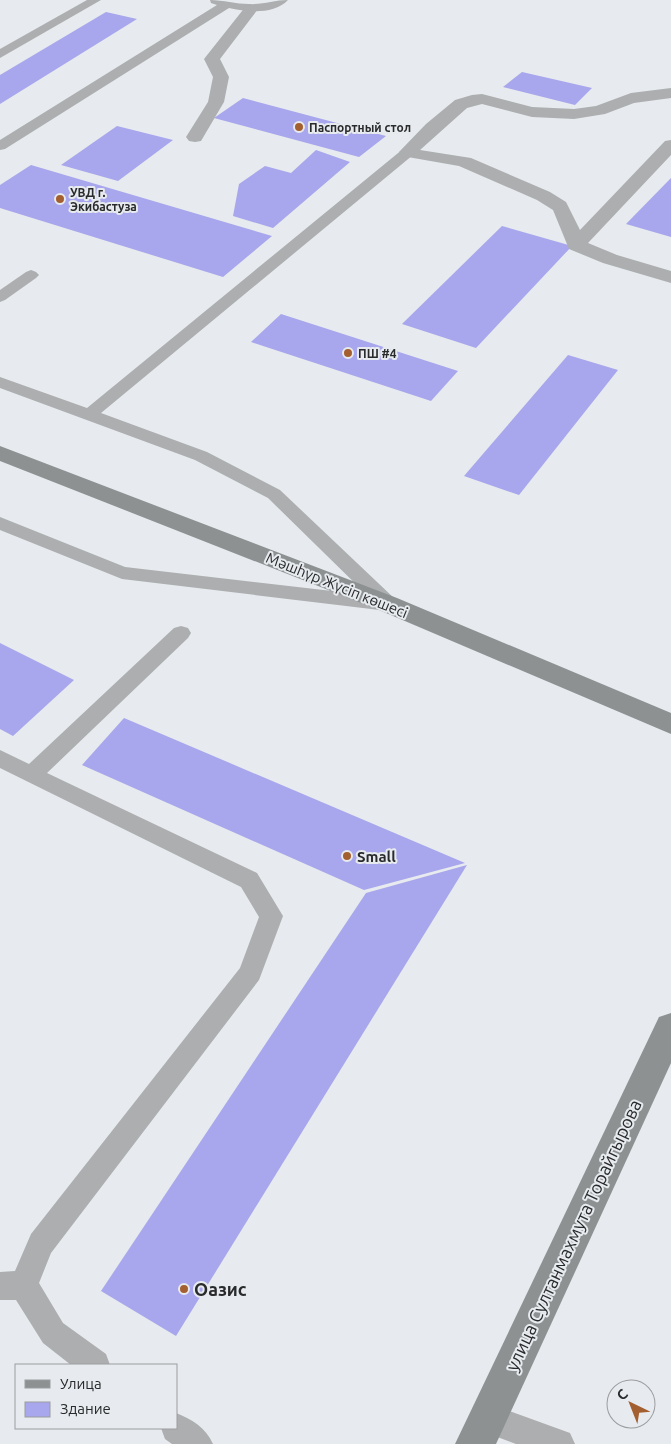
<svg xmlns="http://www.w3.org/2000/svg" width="671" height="1444" viewBox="0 0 671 1444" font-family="Ubuntu,sans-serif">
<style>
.building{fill:#a8a6ec}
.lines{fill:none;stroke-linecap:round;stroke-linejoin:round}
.lane{fill:#acaeaf;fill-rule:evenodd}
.street{fill:#acaeaf;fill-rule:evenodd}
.secondary{fill:#8d9192;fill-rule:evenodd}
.poi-dot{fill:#a35f2f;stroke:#e7eaee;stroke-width:2}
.labels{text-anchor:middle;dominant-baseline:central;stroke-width:4;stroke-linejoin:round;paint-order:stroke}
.far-poi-label{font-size:12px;font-weight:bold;fill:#282a2b;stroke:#e7eaee;text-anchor:start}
.street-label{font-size:15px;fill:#282a2b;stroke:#e7eaee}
.poi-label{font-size:15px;font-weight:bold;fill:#282a2b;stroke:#e7eaee;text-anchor:start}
.near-street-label{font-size:18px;fill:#282a2b;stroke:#e7eaee}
.near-poi-label{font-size:18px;font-weight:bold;fill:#282a2b;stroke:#e7eaee;text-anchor:start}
</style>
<rect width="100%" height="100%" fill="#e7eaee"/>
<g class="building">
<polygon points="106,12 137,19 0,104 0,75"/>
<polygon points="522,72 592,88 575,105 503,87"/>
<polygon points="243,98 386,136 359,157 214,118"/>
<polygon points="117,126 173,140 118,181 61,165"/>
<polygon points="316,150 350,162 273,228 233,216 239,184 265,166 291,173"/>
<polygon points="31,165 272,236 223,277 0,208 0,185"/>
<polygon points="671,178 671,237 626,224"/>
<polygon points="502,226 572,246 476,348 402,324"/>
<polygon points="281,314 458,371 431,401 251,342"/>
<polygon points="568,355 618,370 519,495 464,476"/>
<polygon points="0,643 74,680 13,736 0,729"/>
<polygon points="124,718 465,863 364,890 82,765"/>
<polygon points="467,865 176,1336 101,1291 366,893"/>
</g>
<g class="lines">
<g class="lane">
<polygon points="87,0 101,0 0,58 0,49"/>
<path d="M210 0C223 0 236 4 249 4 262 5 274 0 288 0 274 15 247 12 229 8L5 149 0 150V140L217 5 211 3Z"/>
<polygon points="408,148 415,152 413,155 101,413 207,452 280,490 395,599 398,604 395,609 388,611 122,579 0,530 0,517 125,567 367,595 268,498 195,460 0,388 0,377 87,408 403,149"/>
<polygon points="31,270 36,272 39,275 36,278 5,300 0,302 0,290 26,272"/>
<polygon points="181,626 188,628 191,633 188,638 47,773 257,873 283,916 259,980 51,1253 39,1283 63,1323 106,1354 110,1365 71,1365 43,1343 16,1300 0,1300 0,1272 15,1271 31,1234 240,968 259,917 241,887 0,768 0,750 29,764 174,628"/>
<polygon points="487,1403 570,1433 575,1444 516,1444 476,1429 472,1418 476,1407"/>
<path d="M176 1413C192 1419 206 1428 213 1444H172L165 1439 161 1428H176Z"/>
</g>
<g class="street">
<polygon points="251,5 256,6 258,9 220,59 229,77 224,102 201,141 195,142 189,141 186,137 208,102 213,77 204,59 246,6"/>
<polygon points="671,88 671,98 634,103 605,114 574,119 532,117 482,104 467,108 420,150 471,158 550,192 566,202 580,230 665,141 671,140 671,155 588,243 617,255 671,271 671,283 603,263 569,249 553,210 537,200 459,166 402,156 399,152 426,124 455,100 472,95 482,94 532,107 574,109 596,106 631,93"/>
</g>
<g class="secondary">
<polygon points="0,446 397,598 671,713 671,734 379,610 0,461"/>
<polygon points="671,1013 671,1063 496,1444 455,1444 659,1017"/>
</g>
</g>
<g class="poi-dot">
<circle cx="299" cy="127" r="5"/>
<circle cx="60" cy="199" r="5"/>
<circle cx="348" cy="353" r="5"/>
<circle cx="347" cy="856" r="5"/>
<circle cx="184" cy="1289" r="5"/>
</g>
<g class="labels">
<g class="far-poi-label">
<text x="309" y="127">Паспортный стол</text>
<text x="70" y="192">УВД г.<tspan x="70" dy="14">Экибастуза</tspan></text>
<text x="358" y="353">ПШ #4</text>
</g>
<g class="street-label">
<text transform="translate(337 585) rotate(22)">Мәшһүр Жүсіп көшесі</text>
</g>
<g class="poi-label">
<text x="357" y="856">Small</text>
</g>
<g class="near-street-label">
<text transform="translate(573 1235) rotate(-65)">улица Султанмахмута Торайгырова</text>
</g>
<g class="near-poi-label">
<text x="194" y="1289">Оазис</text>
</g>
</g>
<rect x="15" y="1364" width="162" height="65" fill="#e7eaee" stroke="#9b9da0"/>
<rect x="25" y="1380" width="25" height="8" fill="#8d9192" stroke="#9b9da0"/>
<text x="60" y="1389" font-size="15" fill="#282a2b">Улица</text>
<rect x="25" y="1402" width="25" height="15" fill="#a8a6ec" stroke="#9b9da0"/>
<text x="60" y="1414" font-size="15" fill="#282a2b">Здание</text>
<g transform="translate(631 1404) rotate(317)"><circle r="24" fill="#e7eaee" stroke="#9b9da0"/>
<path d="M0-4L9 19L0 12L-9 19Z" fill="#a35f2f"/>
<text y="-8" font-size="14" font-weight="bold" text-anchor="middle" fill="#282a2b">С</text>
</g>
</svg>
